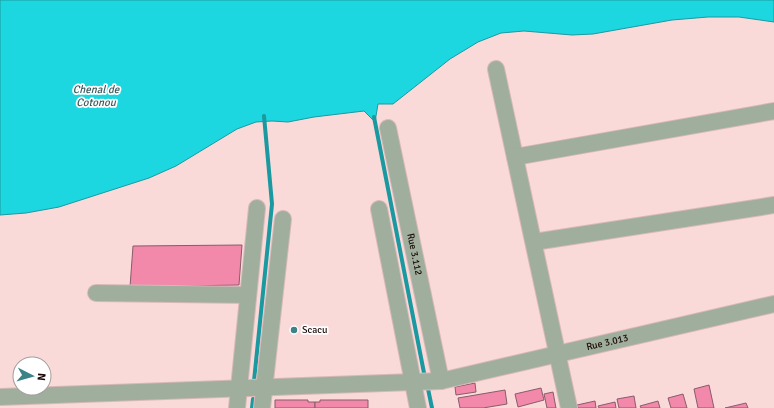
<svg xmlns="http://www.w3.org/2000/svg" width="774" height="408" viewBox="0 0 774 408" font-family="Signika,sans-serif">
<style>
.water{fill:#1cd7e0;stroke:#1b99a0}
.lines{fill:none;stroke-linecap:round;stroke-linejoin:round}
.stream{stroke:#1b99a0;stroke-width:4}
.building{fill:#f288aa;stroke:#895c69}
.minor-casing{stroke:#d6b9b8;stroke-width:18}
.minor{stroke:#a0ae9d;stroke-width:16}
.poi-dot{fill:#3a8387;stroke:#fff;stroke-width:1.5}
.labels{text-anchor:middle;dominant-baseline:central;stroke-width:3.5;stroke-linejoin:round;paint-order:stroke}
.street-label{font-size:10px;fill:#1a0909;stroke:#fff}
.poi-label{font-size:10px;fill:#1a0909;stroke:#fff;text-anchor:start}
.water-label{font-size:11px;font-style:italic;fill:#3a5b5d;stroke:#fff}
</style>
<rect width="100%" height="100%" fill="#fadad9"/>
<polygon class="water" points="0,0 774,0 774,22 739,17 708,17 672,20 593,34 572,35 524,31 501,33 478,42 450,59 393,104 378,104 375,122 364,111 314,117 288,122 272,121 256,122 237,129 176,166 149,178 59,207 26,213 0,215"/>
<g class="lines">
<g class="stream">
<polyline points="374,117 425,378"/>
<polyline points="254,381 272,204 264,116"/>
<polyline points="427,384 432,408"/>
<polyline points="252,408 253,399"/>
</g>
</g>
<g class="building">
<polygon points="242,245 239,285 130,287 133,246"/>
<polygon points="475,383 476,392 456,395 455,387"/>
<polygon points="709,385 714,408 698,408 694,389"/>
<polygon points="541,388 544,400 518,407 515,394"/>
<polygon points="505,390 507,404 483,408 460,408 458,398"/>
<polygon points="553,392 556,408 547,408 544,394"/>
<polygon points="683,394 687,408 671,408 668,398"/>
<polygon points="634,396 636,408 619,408 617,399"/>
<polygon points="275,400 308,400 308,402 315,402 315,408 275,408"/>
<polygon points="320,400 368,400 368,408 315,408 315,402 320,402"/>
<polygon points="595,401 596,408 578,408 577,405"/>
<polygon points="658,401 660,408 641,408 640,406"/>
<polygon points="615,402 616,408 599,408 598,406"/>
<polygon points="746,403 748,408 725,408"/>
</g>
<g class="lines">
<g class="minor-casing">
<g id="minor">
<polyline points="496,69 569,408"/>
<path id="s1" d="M388 128 441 381"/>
<polyline points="515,157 774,111"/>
<polyline points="379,209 418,408"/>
<polyline points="534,242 774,205"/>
<polyline points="96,293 248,295"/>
<path id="s2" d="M0 397 441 381 774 304"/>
<polyline points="237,408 257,208"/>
<polyline points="262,408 283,219"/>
</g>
</g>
<use href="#minor" class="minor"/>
</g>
<circle class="poi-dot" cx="294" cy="330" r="4"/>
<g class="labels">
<g class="street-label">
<text stroke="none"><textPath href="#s1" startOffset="129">Rue 3.112</textPath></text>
<text stroke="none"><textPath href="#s2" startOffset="612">Rue 3.013</textPath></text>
</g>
<g class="poi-label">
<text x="302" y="330">Scacu</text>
</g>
<g class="water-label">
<text x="96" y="89">Chenal de<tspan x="96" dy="13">Cotonou</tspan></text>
</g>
</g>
<g transform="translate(32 376) rotate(96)"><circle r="19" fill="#ffffff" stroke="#a39d9d"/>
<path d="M0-3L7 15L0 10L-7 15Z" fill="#3a8387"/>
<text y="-6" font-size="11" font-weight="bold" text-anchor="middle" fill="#1a0909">N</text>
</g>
</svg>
